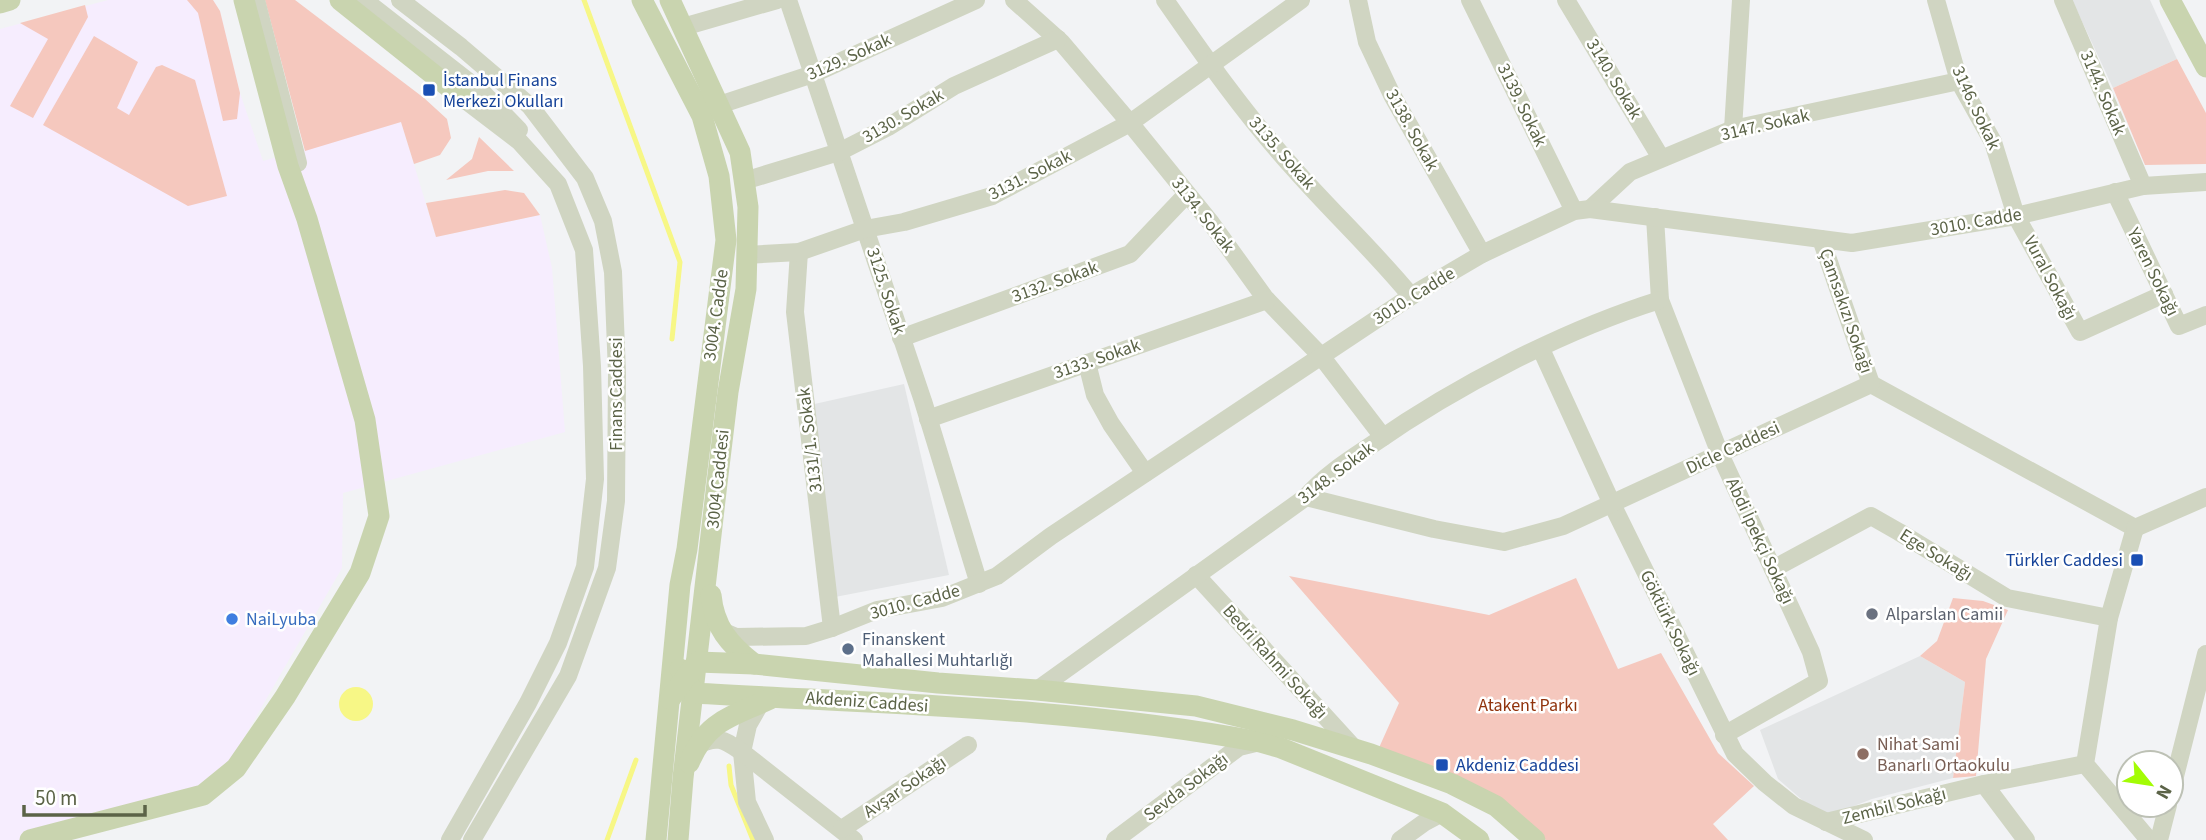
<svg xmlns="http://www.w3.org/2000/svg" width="2206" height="840" viewBox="0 0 2206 840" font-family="'Source Sans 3',sans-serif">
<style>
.commercial{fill:#f6edfe}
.education{fill:#e3e5e6}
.green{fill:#f5c8be}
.water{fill:#f7f786}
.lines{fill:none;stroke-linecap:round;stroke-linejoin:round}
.stream{stroke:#f7f786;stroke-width:5}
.minor{stroke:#d0d5c2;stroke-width:18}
.major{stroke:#c9d4af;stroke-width:21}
.transit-dot{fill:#1a4fb4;stroke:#fff;stroke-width:2.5}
.worship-dot{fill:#6b7280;stroke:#fff;stroke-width:2.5}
.shop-dot{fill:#3f7fe0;stroke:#fff;stroke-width:2.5}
.service-dot{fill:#5c6f8a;stroke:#fff;stroke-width:2.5}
.education-dot{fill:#8d6e63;stroke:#fff;stroke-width:2.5}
.labels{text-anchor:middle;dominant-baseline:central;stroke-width:5;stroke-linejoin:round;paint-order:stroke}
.street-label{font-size:18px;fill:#5b6347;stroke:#fff}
.transit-label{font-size:18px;fill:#164399;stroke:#fff;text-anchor:start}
.worship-label{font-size:18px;fill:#5b616d;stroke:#fff;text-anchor:start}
.shop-label{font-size:18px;fill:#366cbe;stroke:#fff;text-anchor:start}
.service-label{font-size:18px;fill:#4e5e75;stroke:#fff;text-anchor:start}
.park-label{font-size:18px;fill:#90330c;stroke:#fff}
.education-label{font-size:18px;fill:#785e54;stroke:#fff;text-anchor:start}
</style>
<rect width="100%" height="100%" fill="#f2f3f5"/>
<polygon class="commercial" points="108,0 213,0 220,11 240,93 263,161 401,122 436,237 540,215 552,268 565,432 343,493 342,568 234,755 206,785 57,840 0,840 0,29"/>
<g class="education">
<polygon points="2072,0 2150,0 2177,59 2113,88"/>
<polygon points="904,384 949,575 835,597 810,405"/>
<polygon points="1920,656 1965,682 1953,778 1872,799 1823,818 1778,779 1760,730"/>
</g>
<g class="green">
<polygon points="187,0 213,0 220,11 240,93 237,119 223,121 198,13"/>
<polygon points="265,0 295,0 424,98 447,119 451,138 440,155 414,164 401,122 305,151"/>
<polygon points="85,5 88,17 33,118 10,106 48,39 20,23"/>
<polygon points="94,36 138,62 117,108 129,115 156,67 162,65 195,80 227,196 188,206 43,125"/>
<polygon points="2177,59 2206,113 2206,164 2145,165 2113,88"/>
<polygon points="479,137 514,171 488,171 446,180 472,159"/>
<polygon points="505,190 524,193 540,215 436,237 426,203"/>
<polygon points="1289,576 1489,615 1576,578 1618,669 1661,653 1718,753 1754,786 1713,824 1728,840 1546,840 1512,809 1378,750 1399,703"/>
<polygon points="1953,598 1983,601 2008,610 1986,659 1976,776 1953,778 1965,682 1920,656 1937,641"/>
</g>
<circle class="water" cx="356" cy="704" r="17"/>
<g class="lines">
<g class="stream">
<polyline points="584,0 680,262 672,339"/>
<polyline points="729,766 731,785 753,840"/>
<polyline points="607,840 636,760"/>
</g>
<g class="minor">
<polyline points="256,0 298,163"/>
<polyline points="364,0 482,92 519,130"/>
<polyline points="400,0 461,47 530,106 585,178 603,221 613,272 617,373 616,501 607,568 568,676 472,840"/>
<polyline points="788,0 923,401 979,584"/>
<polyline points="1014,0 1062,43 1130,123 1211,223 1265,298 1321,356 1383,437"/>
<path d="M1165 0C1206 59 1247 117 1295 170 1333 213 1375 252 1411 296"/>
<polyline points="1358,0 1367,42 1392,95 1482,254"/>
<polyline points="1470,0 1574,211"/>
<polyline points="1566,0 1661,158"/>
<polyline points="1936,0 1959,81 1993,142 2016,216 2080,332 2164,294"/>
<polyline points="2063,0 2143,186"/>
<polyline points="683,27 777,0"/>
<polyline points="719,105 813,74 976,0"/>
<polyline points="1733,129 1741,0"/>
<polyline points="744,181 839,152 888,127 954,86 1058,39"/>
<polyline points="2115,192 2179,326 2206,315"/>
<polyline points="1590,209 1630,172 1733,129 1959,81"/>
<polyline points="1655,217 1660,300 1720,454 1811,652 1819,681 1724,735"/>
<polyline points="1821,239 1871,384"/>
<polyline points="799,252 795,312 832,628"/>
<polyline points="746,255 799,252 865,229 904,222 992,196 1130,123 1301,0"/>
<polyline points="901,338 1130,254 1187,194"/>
<polyline points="1541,349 1612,504 1735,754 1765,783 1794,806 1864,840"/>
<polyline points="1087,363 1095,395 1111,424 1145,473"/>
<polyline points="1871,384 2135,528"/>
<polyline points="928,419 1267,300"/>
<polyline points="1306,497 1434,529 1504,542 1563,526 1871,384"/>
<polyline points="2135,528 2109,618 2085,764 2149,840"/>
<polyline points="2135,528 2206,497"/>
<polyline points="1773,569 1871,516 1899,532 2007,598 2109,618"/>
<polyline points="1196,575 1354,748"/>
<polyline points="722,631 736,637 806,636 832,628 877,610 942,598 997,576 1051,536 1419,291 1482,254 1574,211 1590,209 1852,243 2016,216 2143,186 2206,182"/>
<path d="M1037 690 1306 497C1325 475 1349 460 1373 444 1456 386 1564 330 1660 300"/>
<polyline points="760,704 748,725 742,752 747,802 765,840"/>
<path d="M697 745C719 735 724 740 742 752L854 840"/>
<polyline points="1984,784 2026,840"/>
<polyline points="2171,792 2206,654"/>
<polyline points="1826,822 1984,784 2085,764"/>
<polyline points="842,829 968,745"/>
<polyline points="450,840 528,703 558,643 585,567 595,479 592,366 584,250 558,184 519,141 464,99"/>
<polyline points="1115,840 1239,747 1260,742"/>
<polyline points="1400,840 1425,822 1442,813"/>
<polyline points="2159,840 2168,805"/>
</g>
<g class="major">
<polyline points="340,0 464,99"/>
<polyline points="642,0 702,116 719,176 726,240 687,549 680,585 656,840"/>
<polyline points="670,0 740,152 748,207 746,289 728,392 717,483 683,778 678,840"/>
<polyline points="2170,0 2206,67"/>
<polyline points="0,3 10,0"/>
<path d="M711 595C714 627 729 644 754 664"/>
<path d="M680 669 694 693C881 704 1076 707 1260 742L1281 748 1442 813 1479 840"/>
<polyline points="670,699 697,662 754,664 938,683 1037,690 1196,706 1293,730 1371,754 1452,784 1496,806 1535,840"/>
<path d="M689 763C707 720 731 717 770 699"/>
<polyline points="30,840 203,795 236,768 285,697 360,573 379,516 365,420 307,219 288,166 244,0"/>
</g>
</g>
<g class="transit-dot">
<rect x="422" y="83" width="14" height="14" rx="3.5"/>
<rect x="2130" y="553" width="14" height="14" rx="3.5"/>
<rect x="1435" y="758" width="14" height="14" rx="3.5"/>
</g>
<circle class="worship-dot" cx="1872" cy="614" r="7"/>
<circle class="shop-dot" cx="232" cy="619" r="7"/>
<circle class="service-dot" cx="848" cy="649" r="7"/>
<circle class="education-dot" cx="1863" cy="754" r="7"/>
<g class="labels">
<g class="street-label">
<text transform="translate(849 57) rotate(-24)">3129. Sokak</text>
<text transform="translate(1614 79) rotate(59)">3140. Sokak</text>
<text transform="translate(2103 93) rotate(67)">3144. Sokak</text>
<text transform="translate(1522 105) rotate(64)">3139. Sokak</text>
<text transform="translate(1976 108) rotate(65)">3146. Sokak</text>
<text transform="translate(903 116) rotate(-30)">3130. Sokak</text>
<text transform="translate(1765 125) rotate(-13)">3147. Sokak</text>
<text transform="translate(1412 130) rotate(61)">3138. Sokak</text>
<text transform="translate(1282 153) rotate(49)">3135. Sokak</text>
<text transform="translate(1030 175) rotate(-27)">3131. Sokak</text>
<text transform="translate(1203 215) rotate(52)">3134. Sokak</text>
<text transform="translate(1976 222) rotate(-10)">3010. Cadde</text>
<text transform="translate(2153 272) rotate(64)">Yaren Sokağı</text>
<text transform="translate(2050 278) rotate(62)">Vural Sokağı</text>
<text transform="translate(1055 282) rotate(-20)">3132. Sokak</text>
<text transform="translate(886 291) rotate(72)">3125. Sokak</text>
<text transform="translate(1414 296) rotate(-32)">3010. Cadde</text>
<text transform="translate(1846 311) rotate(71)">Çamsakızı Sokağı</text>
<text transform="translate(716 315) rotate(-82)">3004. Cadde</text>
<text transform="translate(1097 359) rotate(-19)">3133. Sokak</text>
<text transform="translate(616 394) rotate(-90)">Finans Caddesi</text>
<text transform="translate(810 440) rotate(-97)">3131/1. Sokak</text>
<text transform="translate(1733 448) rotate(-25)">Dicle Caddesi</text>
<text transform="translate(1336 473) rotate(-37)">3148. Sokak</text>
<text transform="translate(718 479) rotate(-84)">3004 Caddesi</text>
<text transform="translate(1760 541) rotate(65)">Abdi İpekçi Sokağı</text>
<text transform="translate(1936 555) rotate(32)">Ege Sokağı</text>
<text transform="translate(915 602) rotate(-15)">3010. Cadde</text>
<text transform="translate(1670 623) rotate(64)">Göktürk Sokağı</text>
<text transform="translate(1275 662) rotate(48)">Bedri Rahmi Sokağı</text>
<text transform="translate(867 702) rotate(4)">Akdeniz Caddesi</text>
<text transform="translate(905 787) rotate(-34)">Avşar Sokağı</text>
<text transform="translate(1186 787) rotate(-37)">Sevda Sokağı</text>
<text transform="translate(1894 806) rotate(-14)">Zembil Sokağı</text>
</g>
<g class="transit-label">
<text x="443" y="80">İstanbul Finans<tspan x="443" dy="21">Merkezi Okulları</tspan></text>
<text x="2123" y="560" text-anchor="end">Türkler Caddesi</text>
<text x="1456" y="765">Akdeniz Caddesi</text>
</g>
<g class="worship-label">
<text x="1886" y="614">Alparslan Camii</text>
</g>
<g class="shop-label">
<text x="246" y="619">NaiLyuba</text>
</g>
<g class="service-label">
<text x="862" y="639">Finanskent<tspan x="862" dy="21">Mahallesi Muhtarlığı</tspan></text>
</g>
<g class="park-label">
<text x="1528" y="705">Atakent Parkı</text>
</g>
<g class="education-label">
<text x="1877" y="744">Nihat Sami<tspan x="1877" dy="21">Banarlı Ortaokulu</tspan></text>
</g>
</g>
<g transform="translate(2150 784) rotate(120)"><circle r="33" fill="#ffffff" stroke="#bdc1b5" stroke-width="2"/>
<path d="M0-5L12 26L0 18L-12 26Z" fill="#a3fc05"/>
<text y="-10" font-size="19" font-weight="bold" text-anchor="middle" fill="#5b6347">N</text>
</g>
<path d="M24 805v10h121v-10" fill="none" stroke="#5b6347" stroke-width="3.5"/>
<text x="35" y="805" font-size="21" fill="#5b6347" stroke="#ffffff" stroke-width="5" paint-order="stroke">50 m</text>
</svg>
